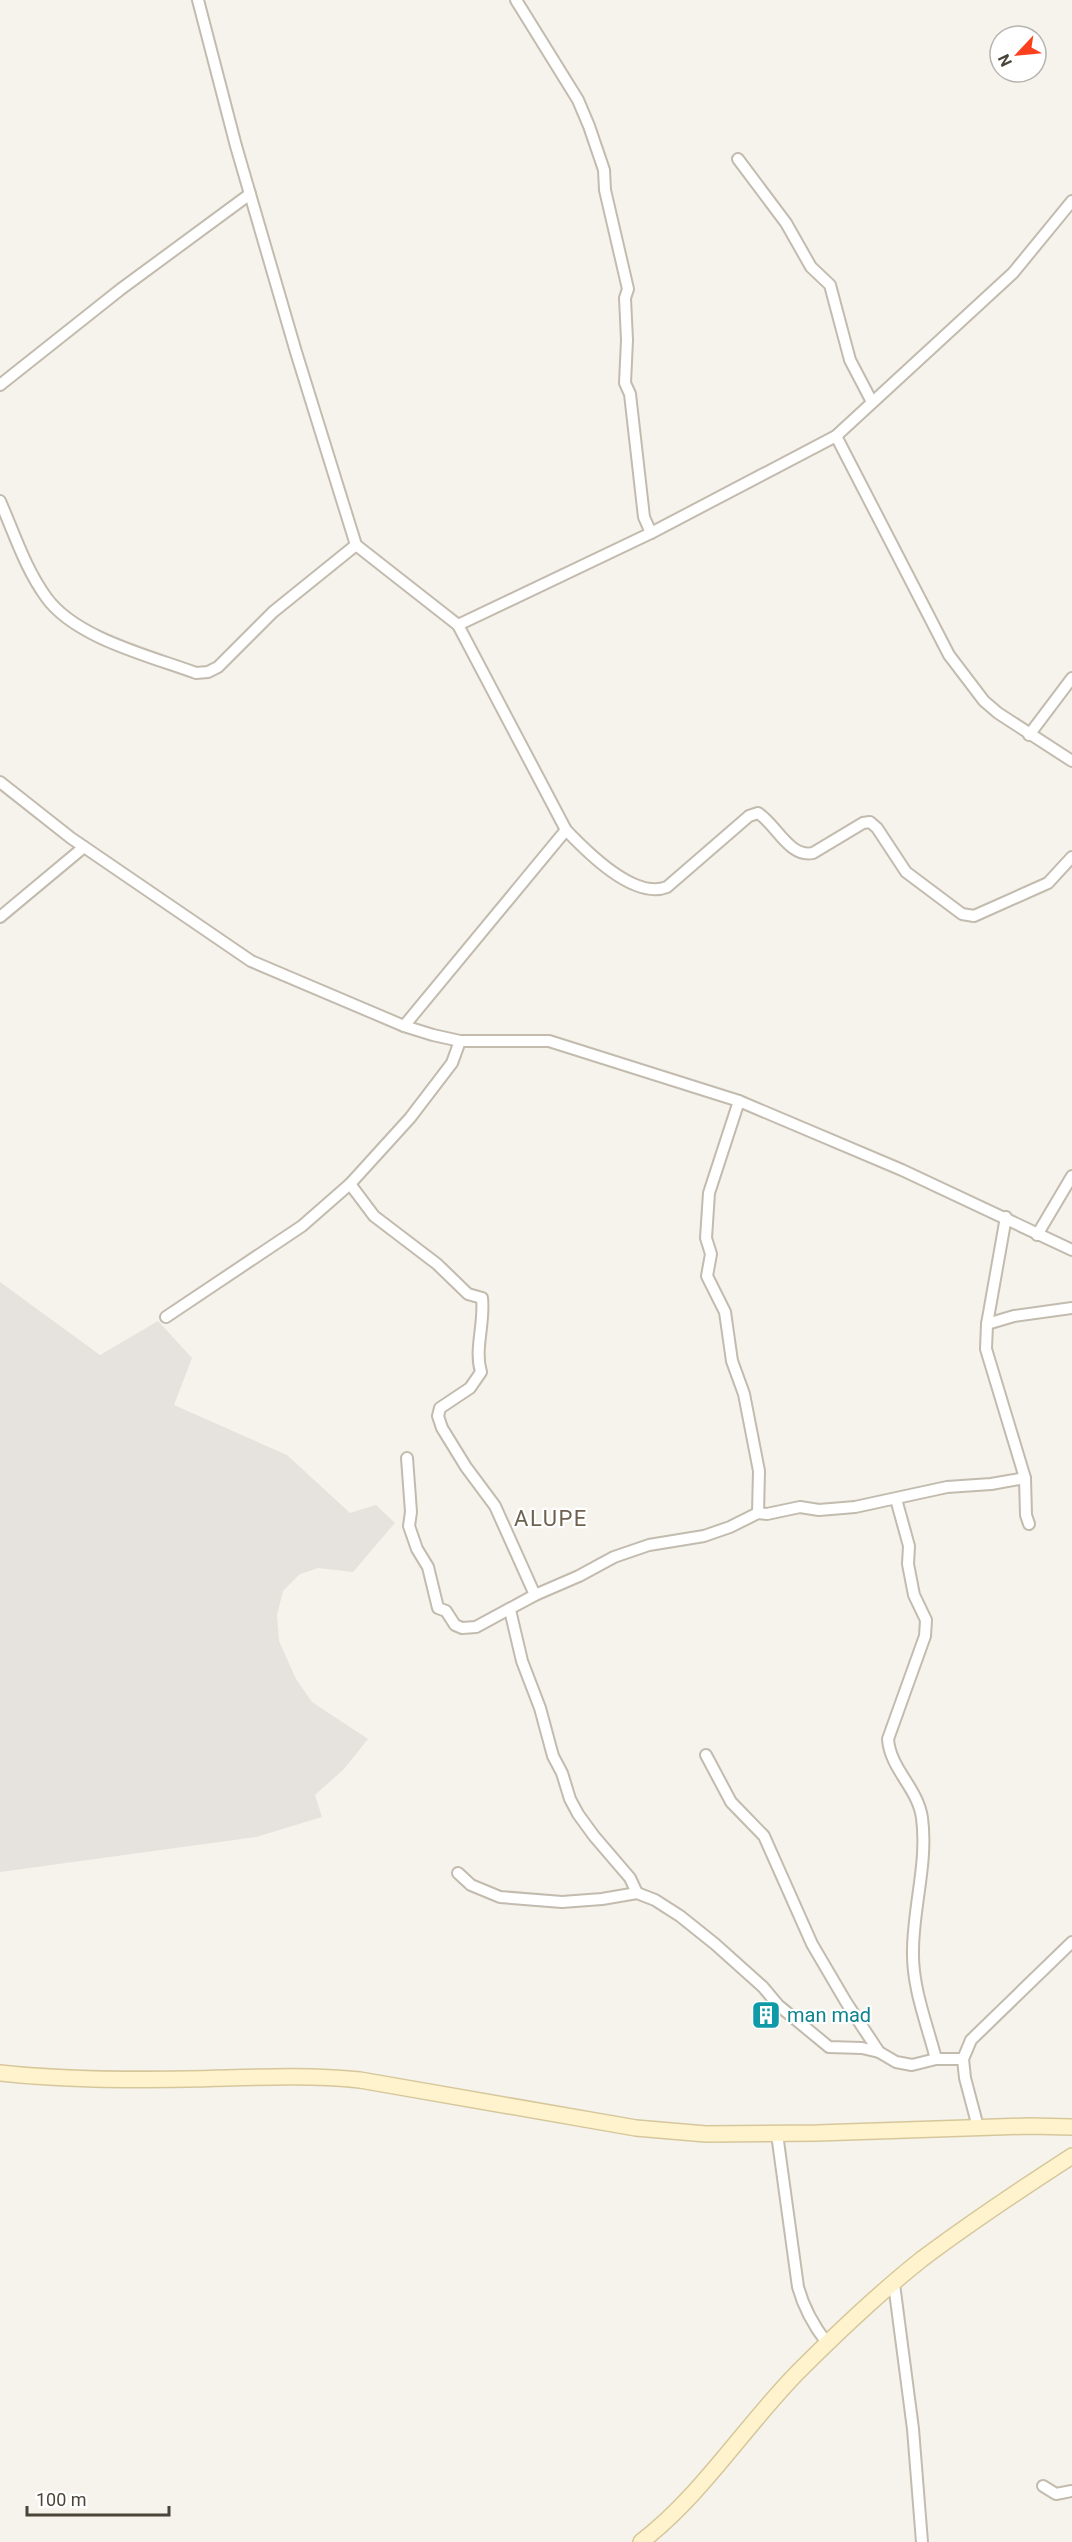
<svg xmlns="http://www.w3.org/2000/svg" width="1072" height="2542" viewBox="0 0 1072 2542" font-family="Roboto,sans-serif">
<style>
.industrial{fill:#e6e2dd}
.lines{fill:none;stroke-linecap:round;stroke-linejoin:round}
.street-casing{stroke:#c2bbae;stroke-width:14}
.secondary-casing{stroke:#d6c79b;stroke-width:18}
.street{stroke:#fff;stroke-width:10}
.secondary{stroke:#fff3cd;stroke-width:15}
.labels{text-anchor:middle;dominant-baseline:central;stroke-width:4.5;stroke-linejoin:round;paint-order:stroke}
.culture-label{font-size:20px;fill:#0d838f;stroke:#fff;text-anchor:start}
.quarter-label{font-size:22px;letter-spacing:1.5px;fill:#6e6250;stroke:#fff}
</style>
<rect width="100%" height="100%" fill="#f6f3ec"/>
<polygon class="industrial" points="0,1282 100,1355 158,1321 192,1358 174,1405 287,1455 350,1513 376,1505 395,1523 353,1572 318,1568 300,1574 283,1591 277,1615 279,1641 296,1679 312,1702 368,1739 344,1769 315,1795 322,1817 256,1837 0,1872"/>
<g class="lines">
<g class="street-casing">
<g id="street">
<polyline points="198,0 236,146 296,352 356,545 458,625 651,533 836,436 1013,273 1072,201"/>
<polyline points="516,0 578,100 589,126 604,170 605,190 628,289 625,298 627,340 625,383 630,394 644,517 651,533"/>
<polyline points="738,159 786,223 811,267 830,285 850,360 872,402"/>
<polyline points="0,385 121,289 250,194"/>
<polyline points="836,436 949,655 984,701 998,713 1072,761"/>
<path d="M0 501C14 533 25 568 46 597 75 638 150 656 196 673L208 672 218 667 273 612 356 545"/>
<path d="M458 625 566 830C587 852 634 900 667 887L749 816 758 813C776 824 789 858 813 853L863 823 870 822 877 828 906 872 962 914 974 916 1048 883 1072 857"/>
<polyline points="1029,735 1072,678"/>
<polyline points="0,782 71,838 251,961 404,1026 433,1035 460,1041 549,1041 739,1101 902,1170 1072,1250"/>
<polyline points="0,917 84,847"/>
<polyline points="404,1026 566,830"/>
<polyline points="739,1101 709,1193 706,1238 711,1254 707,1276 725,1312 732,1361 744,1394 759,1471 758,1513"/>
<path d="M350 1184 374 1216 437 1264 468 1294 482 1298C485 1323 474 1349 481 1372L470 1388 440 1408 438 1416 442 1428 466 1467 495 1506 535 1595"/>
<polyline points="1006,1217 987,1324 986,1349 1025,1478 1026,1515 1029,1524"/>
<polyline points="1037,1235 1072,1176"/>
<polyline points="166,1317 302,1226 350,1184 410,1118 452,1063 460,1041"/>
<polyline points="987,1324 1014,1316 1072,1308"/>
<polyline points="407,1458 411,1512 409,1526 417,1549 428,1567 438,1608 446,1611 455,1625 462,1628 476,1627 535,1595 579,1576 614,1557 649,1545 704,1536 730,1527 758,1513 767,1514 800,1507 819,1510 855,1507 947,1487 991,1484 1025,1478"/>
<path d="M896 1499 909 1546 908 1564 914 1595 926 1620 925 1636 888 1739C890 1769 918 1788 922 1818 928 1863 913 1907 913 1951 912 1987 927 2024 936 2059"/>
<polyline points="510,1610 522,1661 540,1708 553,1756 562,1773 570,1799 578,1814 594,1836 630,1878 637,1893"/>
<polyline points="706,1755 731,1802 764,1836 812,1944 846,2002 879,2052 896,2062 912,2065 936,2059 963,2059"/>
<polyline points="458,1873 471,1885 500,1897 562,1902 602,1899 637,1893 655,1900 680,1916 715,1944 763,1987 778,2005 829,2047 862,2048 879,2052"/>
<polyline points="978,2127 965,2078 963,2059 971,2040 1072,1942"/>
<path d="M777 2134 798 2287C804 2309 813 2325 827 2343"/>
<polyline points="894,2284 913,2429 922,2542"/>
<polyline points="1043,2486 1056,2494 1072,2491"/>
</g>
</g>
<g class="secondary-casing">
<g id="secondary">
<path d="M0 2073C62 2080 125 2080 187 2079 245 2078 302 2074 360 2080L636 2128 706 2134 817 2133 1029 2126 1072 2127"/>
<path d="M641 2542C702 2495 744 2427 798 2372 837 2333 879 2293 922 2259 970 2223 1021 2189 1072 2156"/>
</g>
</g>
<use href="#street" class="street"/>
<use href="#secondary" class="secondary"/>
</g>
<defs>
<g id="building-square" transform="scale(1.5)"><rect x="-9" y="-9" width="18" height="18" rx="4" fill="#0f9aa8" stroke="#fff"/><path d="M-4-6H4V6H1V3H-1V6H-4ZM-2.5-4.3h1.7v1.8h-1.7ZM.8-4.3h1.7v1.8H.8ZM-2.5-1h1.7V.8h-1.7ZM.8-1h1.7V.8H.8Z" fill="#fff"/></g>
</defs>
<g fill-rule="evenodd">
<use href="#building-square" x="766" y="2015"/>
</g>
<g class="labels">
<g class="culture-label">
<text x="787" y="2015">man mad</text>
</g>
<g class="quarter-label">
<text x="551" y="1518">ALUPE</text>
</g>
</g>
<g transform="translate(1018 54) rotate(244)"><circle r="28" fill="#ffffff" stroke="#b7b4b0" stroke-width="1.5"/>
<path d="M0-4.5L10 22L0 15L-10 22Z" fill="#fc3f1d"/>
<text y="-9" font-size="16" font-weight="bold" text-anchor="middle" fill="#4b4439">N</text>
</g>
<path d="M27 2506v9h142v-9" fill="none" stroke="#4b4439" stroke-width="3"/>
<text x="36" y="2506" font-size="18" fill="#4b4439" stroke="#ffffff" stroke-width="4.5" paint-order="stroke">100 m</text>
</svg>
